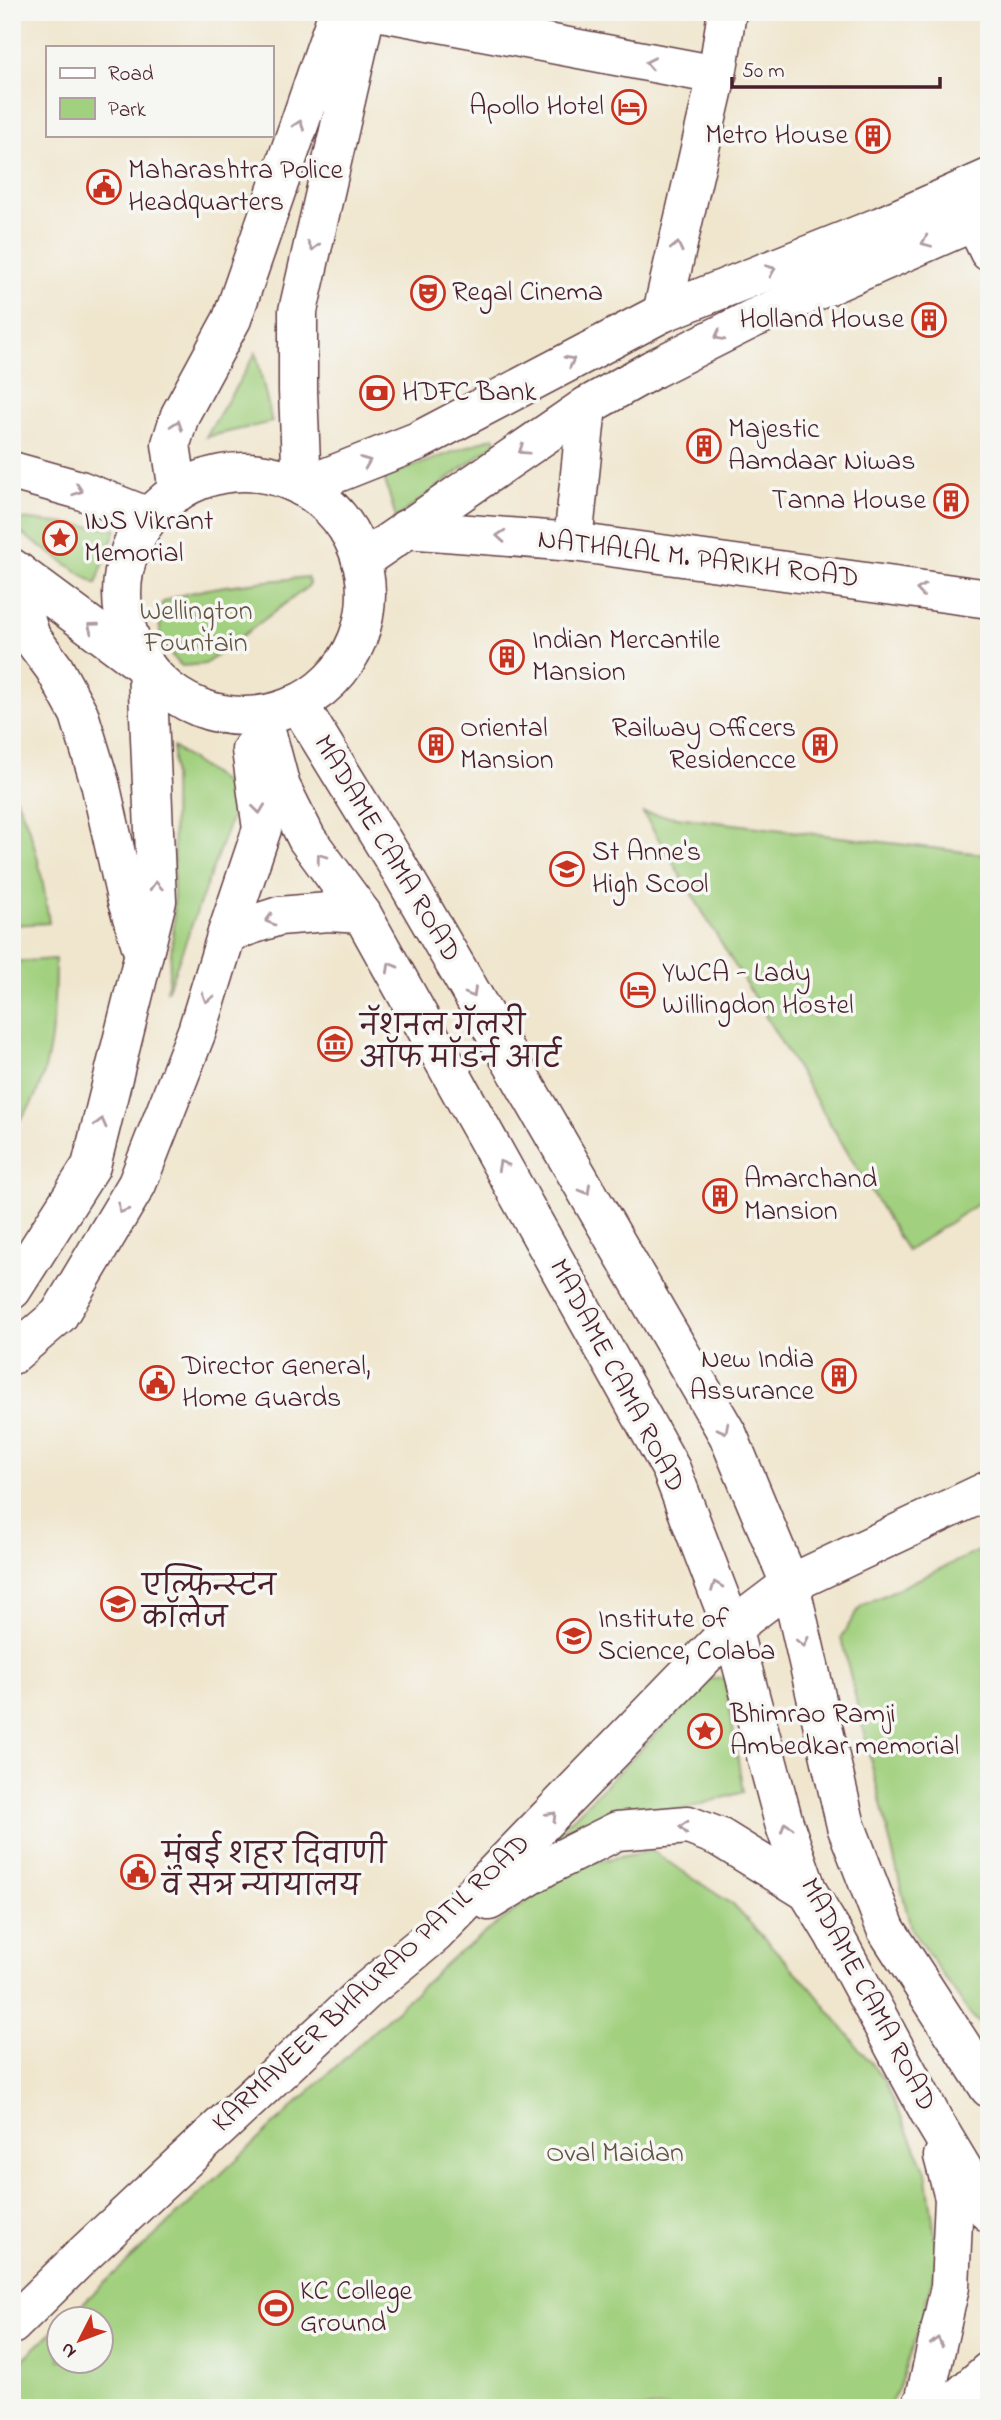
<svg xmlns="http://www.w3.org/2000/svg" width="1001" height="2420" viewBox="0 0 1001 2420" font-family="'Indie Flower','Playpen Sans Deva',sans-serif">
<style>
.green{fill:#a1d07e;stroke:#767854;stroke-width:2}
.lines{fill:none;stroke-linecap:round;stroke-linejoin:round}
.minor-casing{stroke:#633d43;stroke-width:41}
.major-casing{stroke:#633d43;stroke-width:41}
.minor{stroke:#fff;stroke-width:38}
.major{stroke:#fff;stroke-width:38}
.oneway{stroke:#ae9aa0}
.labels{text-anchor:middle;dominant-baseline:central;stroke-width:7;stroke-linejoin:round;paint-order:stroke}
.poi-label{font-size:28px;fill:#4a1f2b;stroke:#f6f6f2;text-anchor:start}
.street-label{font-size:28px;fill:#4a1f2b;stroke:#f6f6f2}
.park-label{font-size:28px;fill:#645444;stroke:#f6f6f2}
</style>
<rect width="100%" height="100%" fill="#f6f6f2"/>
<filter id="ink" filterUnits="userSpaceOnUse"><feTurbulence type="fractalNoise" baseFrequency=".0143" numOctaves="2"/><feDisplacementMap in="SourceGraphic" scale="14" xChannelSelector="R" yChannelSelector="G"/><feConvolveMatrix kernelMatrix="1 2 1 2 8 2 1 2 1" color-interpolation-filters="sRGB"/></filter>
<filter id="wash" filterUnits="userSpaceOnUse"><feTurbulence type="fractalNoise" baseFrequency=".00686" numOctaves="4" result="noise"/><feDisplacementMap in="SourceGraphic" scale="28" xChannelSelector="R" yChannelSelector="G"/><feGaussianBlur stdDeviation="1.57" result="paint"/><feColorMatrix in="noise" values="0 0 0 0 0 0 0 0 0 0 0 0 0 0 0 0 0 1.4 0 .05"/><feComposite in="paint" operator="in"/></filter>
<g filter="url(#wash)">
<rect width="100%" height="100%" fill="#f0e6ce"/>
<g class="green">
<polygon points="256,353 272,422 206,437"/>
<polygon points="494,437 497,442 396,518 384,477"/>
<polygon points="12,516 20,519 116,529 96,584 12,527"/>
<path d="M307 577 310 585 205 664 182 666C158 644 157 634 162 603 196 585 267 582 307 577Z"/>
<polygon points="173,747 240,794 167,992 174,925"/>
<path d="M12 791C35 832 43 877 49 923L12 925Z"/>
<polygon points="643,813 989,855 989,1196 907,1251"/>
<path d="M55 959C55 1010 54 1092 12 1128V962Z"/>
<polygon points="989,1546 989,2032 970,2014 911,1929 841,1637 861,1606"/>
<polygon points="725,1678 743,1792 557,1846 552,1839 710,1679"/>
<polygon points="652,1851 733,1905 810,1987 885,2081 926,2171 938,2256 921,2322 898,2389 888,2408 12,2408 12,2370 59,2325 60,2360 102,2360 102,2318 67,2318 452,1958 526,1902 587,1863"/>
</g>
</g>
<g filter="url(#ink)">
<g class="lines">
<g class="minor-casing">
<g id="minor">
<polyline points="382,12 717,75"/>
<polyline points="974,221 989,252"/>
<polyline points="662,313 717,75 727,12"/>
<polyline points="302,487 298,391 298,311 366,12"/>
<polyline points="178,492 171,444 180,415 232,319 338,12"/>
<polyline points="406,529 573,542 989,599"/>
<polyline points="790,1584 989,1490"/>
</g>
</g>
<g class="major-casing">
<g id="major">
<polyline points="12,471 80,490 149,517"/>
<circle cx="244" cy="594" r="122"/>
<polyline points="302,487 418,441 662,313 881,226 989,178"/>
<polyline points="573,542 587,406"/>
<polyline points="361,561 587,406 653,369 752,319 989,215"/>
<polyline points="12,568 147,668 157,901 91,1166 12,1290"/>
<polyline points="18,572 25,618 31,637 54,668 79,714 100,783 126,898 143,952"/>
<polyline points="298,703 399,868 728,1435 790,1584 846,1826 886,1929 989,2088"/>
<polyline points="262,715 281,787 307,839 362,914 671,1469 732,1628 784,1823 808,1892 833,1933 934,2121 989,2213"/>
<polyline points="227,933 279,916 328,912 362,914"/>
<polyline points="12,1355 59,1315 137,1184 197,1031 227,933 262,829 251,750"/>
<polyline points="489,1901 545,1867 617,1831 688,1825 719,1837 808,1892"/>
<polyline points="12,2325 83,2255 366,1991 435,1934 732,1628 790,1584"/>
<polyline points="920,2408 925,2398 950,2287 954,2198 943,2156"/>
<polyline points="947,2408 989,2371"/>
</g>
</g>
<use href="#minor" class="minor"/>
<use href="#major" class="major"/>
</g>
<defs><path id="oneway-chevron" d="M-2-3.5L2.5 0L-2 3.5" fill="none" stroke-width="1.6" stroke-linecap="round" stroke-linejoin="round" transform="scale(1.75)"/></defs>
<g class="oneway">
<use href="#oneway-chevron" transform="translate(650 63) rotate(-169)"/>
<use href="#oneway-chevron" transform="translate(299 125) rotate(-71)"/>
<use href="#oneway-chevron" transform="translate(926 242) rotate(157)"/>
<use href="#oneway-chevron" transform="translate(313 246) rotate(103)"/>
<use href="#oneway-chevron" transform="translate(677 247) rotate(-77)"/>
<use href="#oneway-chevron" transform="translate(771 270) rotate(-22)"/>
<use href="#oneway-chevron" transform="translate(719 336) rotate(153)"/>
<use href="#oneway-chevron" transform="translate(570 361) rotate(-28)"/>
<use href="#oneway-chevron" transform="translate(177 425) rotate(-72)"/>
<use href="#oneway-chevron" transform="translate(523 450) rotate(146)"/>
<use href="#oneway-chevron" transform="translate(366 462) rotate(-22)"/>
<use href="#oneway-chevron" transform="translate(78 490) rotate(18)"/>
<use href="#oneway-chevron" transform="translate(501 536) rotate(-176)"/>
<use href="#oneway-chevron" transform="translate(921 590) rotate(-172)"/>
<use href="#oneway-chevron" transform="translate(92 627) rotate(-143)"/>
<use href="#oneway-chevron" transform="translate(259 809) rotate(83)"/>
<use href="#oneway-chevron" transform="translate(321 858) rotate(-127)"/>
<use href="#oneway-chevron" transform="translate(156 886) rotate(-93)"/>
<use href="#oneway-chevron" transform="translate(270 920) rotate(164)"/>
<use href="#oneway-chevron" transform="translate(391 967) rotate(-119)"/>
<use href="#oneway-chevron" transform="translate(472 993) rotate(60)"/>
<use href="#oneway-chevron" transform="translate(207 998) rotate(107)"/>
<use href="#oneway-chevron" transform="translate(101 1123) rotate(-76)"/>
<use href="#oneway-chevron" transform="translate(502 1165) rotate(-119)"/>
<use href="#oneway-chevron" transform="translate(586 1190) rotate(60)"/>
<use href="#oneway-chevron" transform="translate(122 1209) rotate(121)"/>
<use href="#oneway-chevron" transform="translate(724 1429) rotate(62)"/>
<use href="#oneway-chevron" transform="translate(716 1586) rotate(-111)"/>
<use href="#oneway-chevron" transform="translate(803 1642) rotate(77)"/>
<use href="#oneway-chevron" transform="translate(552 1816) rotate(-46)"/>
<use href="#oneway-chevron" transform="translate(684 1827) rotate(-175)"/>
<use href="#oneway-chevron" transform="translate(786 1827) rotate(-108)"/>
<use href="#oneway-chevron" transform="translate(937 2342) rotate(-77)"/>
</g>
</g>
<defs>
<g id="hotel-ring" transform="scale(1.75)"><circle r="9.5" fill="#f6f6f2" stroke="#c8321e" stroke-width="1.5"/><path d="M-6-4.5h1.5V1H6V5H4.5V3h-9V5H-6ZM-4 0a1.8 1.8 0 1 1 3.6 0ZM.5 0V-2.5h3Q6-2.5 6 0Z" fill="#c8321e"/></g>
<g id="building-ring" transform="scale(1.75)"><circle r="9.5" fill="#f6f6f2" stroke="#c8321e" stroke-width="1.5"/><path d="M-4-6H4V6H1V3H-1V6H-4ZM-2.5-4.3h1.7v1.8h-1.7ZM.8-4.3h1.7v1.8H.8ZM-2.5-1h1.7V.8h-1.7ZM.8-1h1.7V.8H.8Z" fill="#c8321e"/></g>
<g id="civic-ring" transform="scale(1.75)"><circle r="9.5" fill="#f6f6f2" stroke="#c8321e" stroke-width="1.5"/><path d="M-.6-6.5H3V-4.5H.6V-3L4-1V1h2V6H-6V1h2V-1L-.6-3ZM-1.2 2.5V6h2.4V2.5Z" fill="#c8321e"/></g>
<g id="theatre-ring" transform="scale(1.75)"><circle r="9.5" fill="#f6f6f2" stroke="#c8321e" stroke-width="1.5"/><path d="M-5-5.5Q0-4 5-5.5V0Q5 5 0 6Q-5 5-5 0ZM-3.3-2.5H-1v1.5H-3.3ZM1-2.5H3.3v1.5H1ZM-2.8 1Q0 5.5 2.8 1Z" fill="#c8321e"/></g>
<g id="bank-ring" transform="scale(1.75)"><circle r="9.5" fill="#f6f6f2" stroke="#c8321e" stroke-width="1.5"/><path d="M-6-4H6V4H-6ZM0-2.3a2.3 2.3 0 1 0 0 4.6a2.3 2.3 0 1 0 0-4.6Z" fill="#c8321e"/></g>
<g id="sight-ring" transform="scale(1.75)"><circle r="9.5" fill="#f6f6f2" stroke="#c8321e" stroke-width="1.5"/><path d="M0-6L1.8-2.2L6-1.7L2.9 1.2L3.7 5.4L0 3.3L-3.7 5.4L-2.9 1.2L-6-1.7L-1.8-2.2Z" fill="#c8321e"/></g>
<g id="school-ring" transform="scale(1.75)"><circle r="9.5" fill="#f6f6f2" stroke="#c8321e" stroke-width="1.5"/><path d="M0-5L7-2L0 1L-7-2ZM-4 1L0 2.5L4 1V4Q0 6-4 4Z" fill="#c8321e"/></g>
<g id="museum-ring" transform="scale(1.75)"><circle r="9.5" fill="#f6f6f2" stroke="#c8321e" stroke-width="1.5"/><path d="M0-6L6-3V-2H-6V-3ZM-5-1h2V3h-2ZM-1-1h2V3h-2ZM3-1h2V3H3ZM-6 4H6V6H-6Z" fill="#c8321e"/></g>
<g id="university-ring" transform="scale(1.75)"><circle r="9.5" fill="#f6f6f2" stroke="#c8321e" stroke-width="1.5"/><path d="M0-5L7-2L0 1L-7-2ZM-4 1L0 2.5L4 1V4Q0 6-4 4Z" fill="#c8321e"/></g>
<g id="stadium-ring" transform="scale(1.75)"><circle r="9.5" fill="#f6f6f2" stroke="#c8321e" stroke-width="1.5"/><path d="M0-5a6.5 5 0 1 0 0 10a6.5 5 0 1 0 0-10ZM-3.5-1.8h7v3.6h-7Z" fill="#c8321e"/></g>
</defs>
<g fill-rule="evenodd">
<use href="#hotel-ring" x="629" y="107"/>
<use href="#building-ring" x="873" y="136"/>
<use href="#civic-ring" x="104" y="187"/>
<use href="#theatre-ring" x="428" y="293"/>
<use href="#building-ring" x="929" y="320"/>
<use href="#bank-ring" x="377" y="393"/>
<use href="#building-ring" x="704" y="446"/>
<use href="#building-ring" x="951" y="501"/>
<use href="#sight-ring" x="60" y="538"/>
<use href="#building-ring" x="507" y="657"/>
<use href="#building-ring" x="436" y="745"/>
<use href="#building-ring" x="820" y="745"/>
<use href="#school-ring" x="567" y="869"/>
<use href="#hotel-ring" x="638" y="990"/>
<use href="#museum-ring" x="335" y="1044"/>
<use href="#building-ring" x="720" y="1196"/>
<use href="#building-ring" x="839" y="1376"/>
<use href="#civic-ring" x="157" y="1383"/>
<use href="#university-ring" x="118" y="1604"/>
<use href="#university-ring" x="574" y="1636"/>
<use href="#sight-ring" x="705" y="1731"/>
<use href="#civic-ring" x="138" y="1872"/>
<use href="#stadium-ring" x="276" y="2308"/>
</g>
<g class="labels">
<g class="poi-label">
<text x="604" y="107" text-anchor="end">Apollo Hotel</text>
<text x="848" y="136" text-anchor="end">Metro House</text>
<text x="128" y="171">Maharashtra Police<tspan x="128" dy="32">Headquarters</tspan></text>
<text x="452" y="293">Regal Cinema</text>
<text x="904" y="320" text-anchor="end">Holland House</text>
<text x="402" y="393">HDFC Bank</text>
<text x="728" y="430">Majestic<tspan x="728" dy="32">Aamdaar Niwas</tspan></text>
<text x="926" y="501" text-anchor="end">Tanna House</text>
<text x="84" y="522">INS Vikrant<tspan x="84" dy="32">Memorial</tspan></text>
<text x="532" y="641">Indian Mercantile<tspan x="532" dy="32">Mansion</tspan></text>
<text x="460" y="729">Oriental<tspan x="460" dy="32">Mansion</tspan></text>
<text x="796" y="729" text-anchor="end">Railway Officers<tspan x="796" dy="32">Residencce</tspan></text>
<text x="592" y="853">St Anne's<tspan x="592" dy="32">High Scool</tspan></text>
<text x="662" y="974">YWCA - Lady<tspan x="662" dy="32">Willingdon Hostel</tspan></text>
<text x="360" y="1028">नॅशनल गॅलरी<tspan x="360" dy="32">ऑफ मॉडर्न आर्ट</tspan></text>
<text x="744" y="1180">Amarchand<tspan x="744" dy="32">Mansion</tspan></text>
<text x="814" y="1360" text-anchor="end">New India<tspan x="814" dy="32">Assurance</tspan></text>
<text x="182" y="1367">Director General,<tspan x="182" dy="32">Home Guards</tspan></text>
<text x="142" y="1588">एल्फिन्स्टन<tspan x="142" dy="32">कॉलेज</tspan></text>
<text x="598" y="1620">Institute of<tspan x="598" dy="32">Science, Colaba</tspan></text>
<text x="730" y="1715">Bhimrao Ramji<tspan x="730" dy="32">Ambedkar memorial</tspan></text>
<text x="162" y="1856">मुंबई शहर दिवाणी<tspan x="162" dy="32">व सत्र न्यायालय</tspan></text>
<text x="300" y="2292">KC College<tspan x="300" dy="32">Ground</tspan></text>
</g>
<g class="street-label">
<text transform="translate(698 560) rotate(7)">NATHALAL M. PARIKH ROAD</text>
<text transform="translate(386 849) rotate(59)">MADAME CAMA ROAD</text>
<text transform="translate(616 1376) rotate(62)">MADAME CAMA ROAD</text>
<text transform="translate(372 1984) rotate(-43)">KARMAVEER BHAURAO PATIL ROAD</text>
<text transform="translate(867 1995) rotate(62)">MADAME CAMA ROAD</text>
</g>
<g class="park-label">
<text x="196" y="612">Wellington<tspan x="196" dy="32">Fountain</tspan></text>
<text x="615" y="2154">Oval Maidan</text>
</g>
</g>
<rect width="1001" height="2420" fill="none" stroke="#f6f6f2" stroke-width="42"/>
<rect x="46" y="46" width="228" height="91" fill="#f6f6f2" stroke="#b1a0a2" stroke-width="2"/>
<rect x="60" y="68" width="35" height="10" fill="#ffffff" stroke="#b1a0a2" stroke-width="2"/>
<text x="108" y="80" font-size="21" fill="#4a1f2b">Road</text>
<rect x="60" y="98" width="35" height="21" fill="#a1d07e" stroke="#b1a0a2" stroke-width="2"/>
<text x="108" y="116" font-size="21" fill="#4a1f2b">Park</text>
<g transform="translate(80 2340) rotate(228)"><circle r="33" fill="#f6f6f2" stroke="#b1a0a2" stroke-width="2"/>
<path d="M0-5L12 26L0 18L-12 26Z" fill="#c8321e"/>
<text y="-10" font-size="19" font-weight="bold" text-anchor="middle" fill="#4a1f2b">N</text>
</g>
<path d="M732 77v10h208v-10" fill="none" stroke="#4a1f2b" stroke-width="3.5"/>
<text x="742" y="77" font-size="21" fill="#4a1f2b" stroke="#f6f6f2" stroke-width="5" paint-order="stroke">50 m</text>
</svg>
